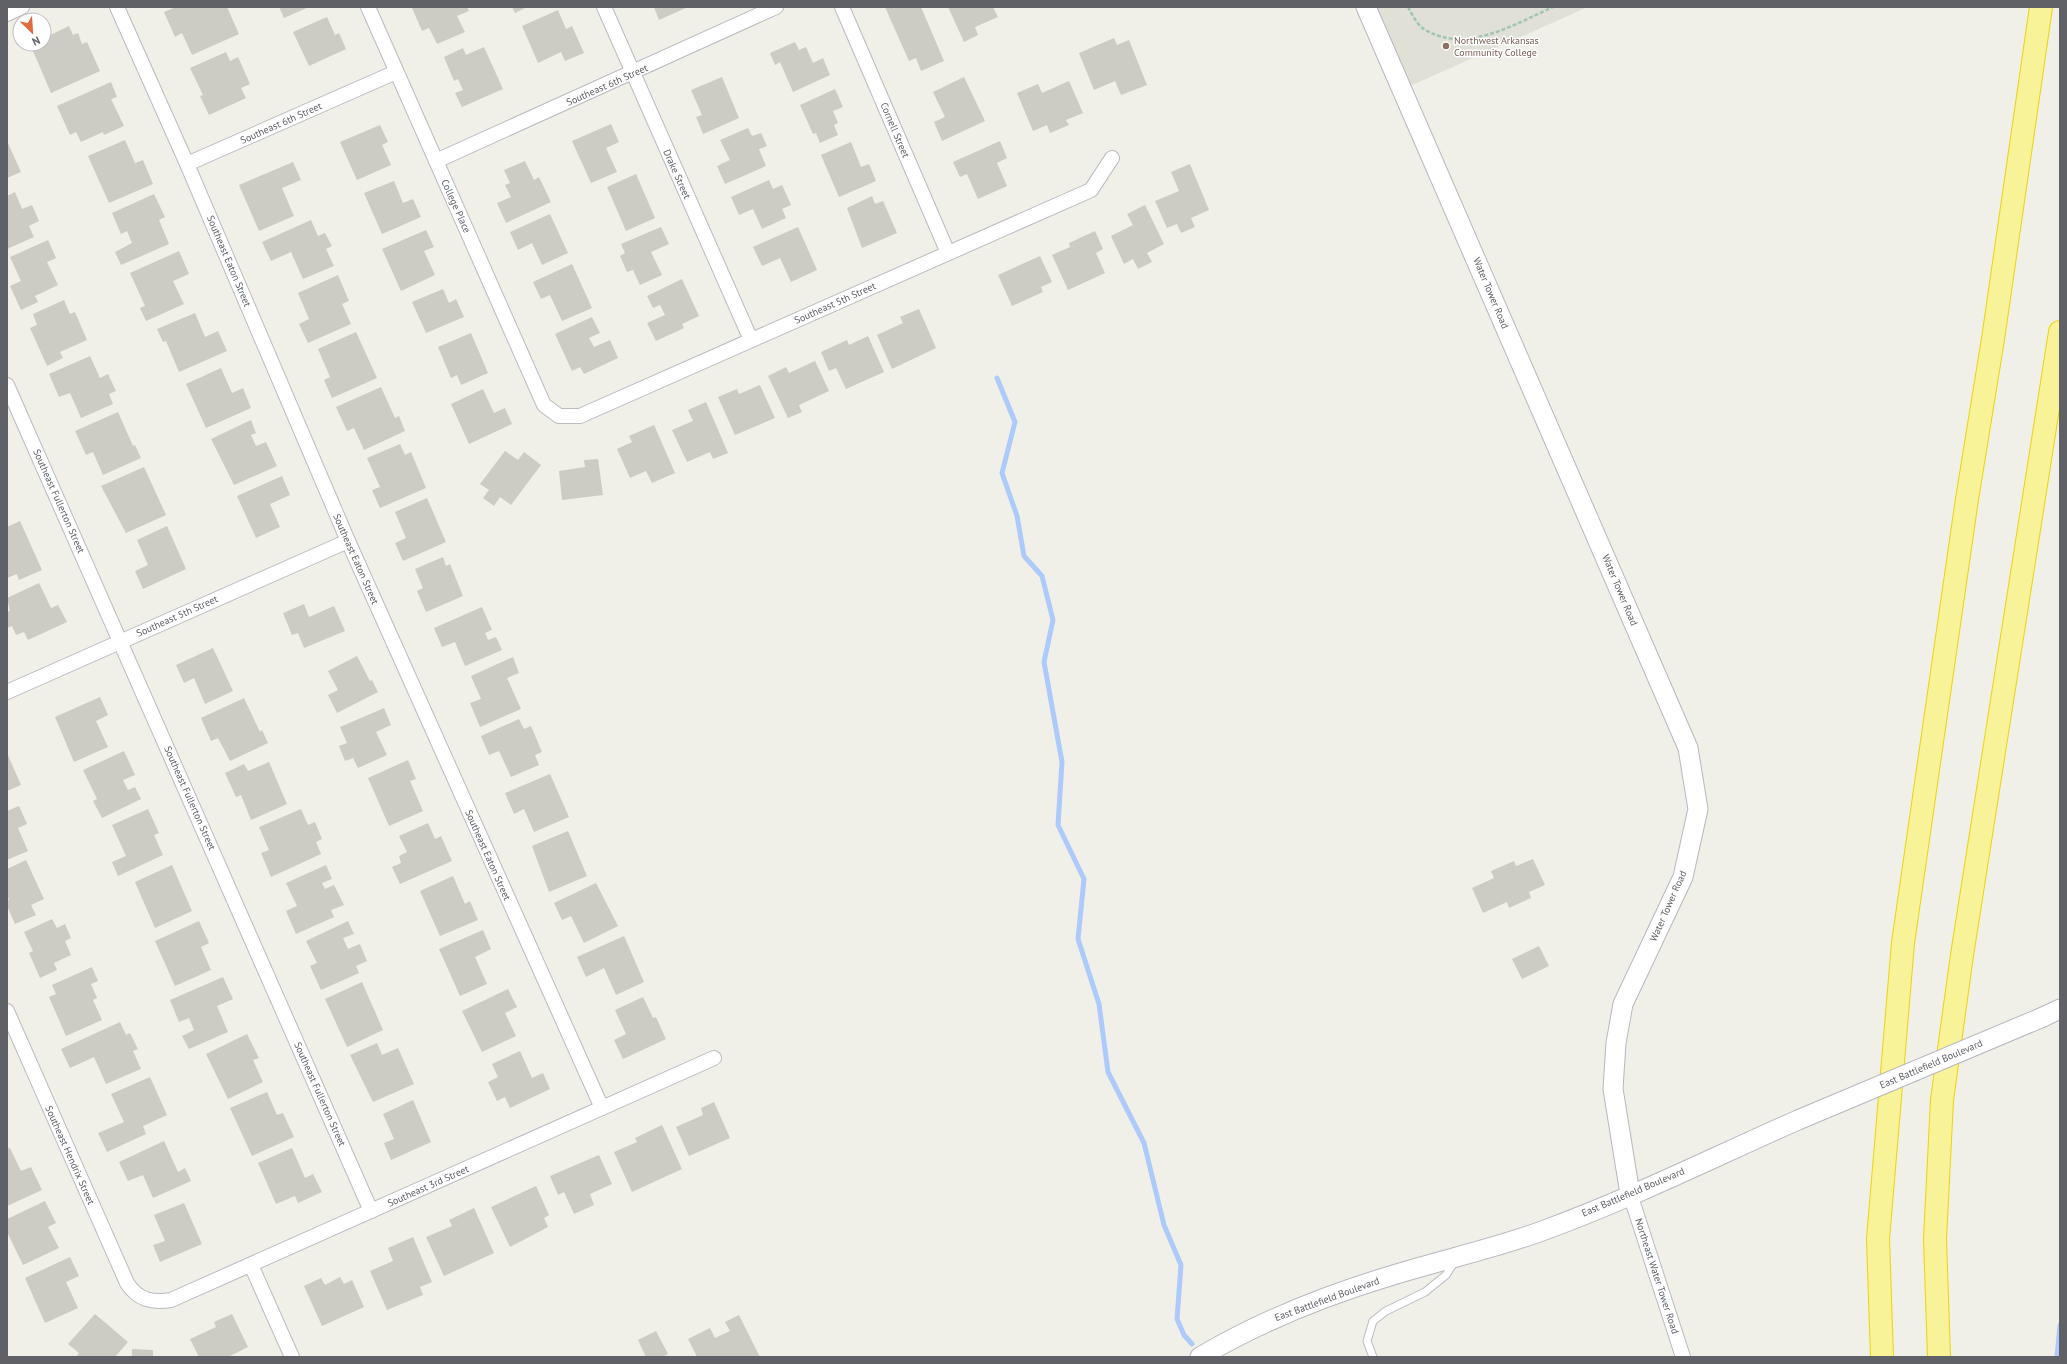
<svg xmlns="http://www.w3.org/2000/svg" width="2067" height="1364" viewBox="0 0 2067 1364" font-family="'PT Sans',sans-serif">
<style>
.education{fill:#e0e0d6}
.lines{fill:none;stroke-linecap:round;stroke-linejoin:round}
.stream{stroke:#aecafb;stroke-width:5}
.building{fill:#cccbc4}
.lane-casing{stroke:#babbc1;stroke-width:9}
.street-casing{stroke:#babbc1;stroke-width:16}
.secondary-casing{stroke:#b6b8be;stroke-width:21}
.highway-casing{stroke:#ecd30d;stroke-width:24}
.path{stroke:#a0c6b3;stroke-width:2.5;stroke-dasharray:4 2;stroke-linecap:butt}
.lane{stroke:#fff;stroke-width:7}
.street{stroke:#fff;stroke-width:14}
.secondary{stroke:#fff;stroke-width:19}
.highway{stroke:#f8f298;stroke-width:22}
.secondary-bridge-casing{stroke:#b6b8be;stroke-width:21;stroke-linecap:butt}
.secondary-bridge{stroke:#fff;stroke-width:19}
.education-dot{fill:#8d6e63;stroke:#fff;stroke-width:1.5}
.labels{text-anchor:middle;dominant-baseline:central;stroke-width:3;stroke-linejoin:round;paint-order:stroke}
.education-label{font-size:10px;fill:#785e54;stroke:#fff;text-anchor:start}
.street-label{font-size:10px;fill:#5f6167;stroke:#fff}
</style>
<rect width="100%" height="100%" fill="#f0f0e8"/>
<polygon class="education" points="1377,7 1588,7 1410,86"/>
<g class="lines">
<g class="stream">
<polyline points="997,378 1015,422 1002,473 1017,516 1024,556 1042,576 1053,620 1044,662 1062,762 1058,825 1084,879 1078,939 1099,1004 1108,1072 1144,1143 1164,1225 1181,1265 1177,1319 1184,1335 1192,1344"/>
<polyline points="2057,1357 2060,1325"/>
</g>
</g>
<g class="building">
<polygon points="176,7 227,7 239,34 192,55 182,33 175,37 164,12"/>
<polygon points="279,7 309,7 284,18"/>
<polygon points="415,7 467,7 469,11 457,16 465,32 437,44 429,28 422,31 412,8"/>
<polygon points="512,7 527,7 515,13"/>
<polygon points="654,7 688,7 659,20"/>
<polygon points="885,7 921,7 944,61 921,71 916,58 909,61"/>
<polygon points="948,7 993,7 998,17 975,27 978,35 964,42"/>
<polygon points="558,10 566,29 572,26 584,53 565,61 561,52 538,63 522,26"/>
<polygon points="327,17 335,35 339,33 346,49 309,66 293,32"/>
<polygon points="69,26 73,35 78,33 82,44 87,42 100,71 51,93 30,44 44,44 44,38"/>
<polygon points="1114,38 1117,45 1129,40 1147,85 1121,95 1115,81 1094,90 1079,53"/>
<polygon points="795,42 799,50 806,47 813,63 823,58 830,75 793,92 780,62 775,65 770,53"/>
<polygon points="484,47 503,89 462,107 455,93 463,90 458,79 454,81 444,57 463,48 466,55"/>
<polygon points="226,52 230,61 238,57 250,84 241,88 246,98 209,115 200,96 203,95 190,68"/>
<polygon points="722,77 739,118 703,134 696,117 702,115 691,90"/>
<polygon points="964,77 985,121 942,141 934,122 945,117 933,92"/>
<polygon points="1069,81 1083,113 1066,120 1069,125 1050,133 1047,125 1033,131 1017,93 1038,84 1042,93"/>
<polygon points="111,82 117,97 111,99 124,126 104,135 103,132 81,142 76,132 70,135 57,106"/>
<polygon points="835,89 843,107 833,111 838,123 834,125 838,135 820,143 816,133 813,134 800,105"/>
<polygon points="611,124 619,142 606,148 617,172 591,183 572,141"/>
<polygon points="380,125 388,142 382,145 391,165 357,180 340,142"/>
<polygon points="748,128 752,136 761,133 767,146 759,149 766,166 725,184 717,166 730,160 720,140"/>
<polygon points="125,140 135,163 143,160 153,184 109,203 88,156"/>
<polygon points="7,141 21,172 7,178"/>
<polygon points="1000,141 1007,158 997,163 1007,186 978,199 967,174 960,177 953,162"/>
<polygon points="851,142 861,167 869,164 876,181 839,197 821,155"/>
<polygon points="525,161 534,180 539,177 551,202 506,223 497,203 511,197 505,185 510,183 504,170"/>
<polygon points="293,162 301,180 282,188 294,216 259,231 239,185"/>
<polygon points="1190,164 1209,210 1191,218 1195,227 1181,233 1177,224 1167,228 1155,201 1179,191 1171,172"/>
<polygon points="636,174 655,218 626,231 607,187"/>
<polygon points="769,180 773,189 782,185 791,205 782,209 786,218 762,229 753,209 739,215 731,197"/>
<polygon points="394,181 403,203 413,199 421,217 382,234 364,193"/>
<polygon points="15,192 22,209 32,205 39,221 29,226 34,237 7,249 7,196"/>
<polygon points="154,194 165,217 159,220 169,244 121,265 115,252 132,243 127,231 121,234 112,213"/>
<polygon points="872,196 875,204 883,201 897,233 862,248 847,208"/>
<polygon points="1145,205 1164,244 1147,253 1152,262 1138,269 1133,259 1124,264 1111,236 1133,225 1127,214"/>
<polygon points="550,214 568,253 542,265 532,243 518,250 510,232"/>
<polygon points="311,220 318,236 325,233 332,246 326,249 334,266 303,279 291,252 271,261 262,242"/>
<polygon points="661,227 669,244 651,252 662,275 640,285 633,270 627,272 620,256 625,253 621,244"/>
<polygon points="798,227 817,270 791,282 780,258 762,266 753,247"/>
<polygon points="426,230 434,247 424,251 435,275 401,291 382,249"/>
<polygon points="1095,231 1103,249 1096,253 1105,273 1068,290 1052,255 1070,247 1069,243"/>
<polygon points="48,240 56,258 47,262 58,285 35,296 38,302 21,310 10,286 21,281 10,257"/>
<polygon points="179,251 189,274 173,281 184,304 146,321 140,308 145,306 130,273"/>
<polygon points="1040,256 1052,282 1041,287 1043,292 1012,306 998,275"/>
<polygon points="572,264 592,308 562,321 550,295 541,299 533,282"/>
<polygon points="338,275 349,301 342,304 351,324 308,343 299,324 309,319 298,293"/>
<polygon points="682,279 699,316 682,324 684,328 656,341 647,323 665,315 660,305 653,308 647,296"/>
<polygon points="443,289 449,303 456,299 464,317 426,333 412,302"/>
<polygon points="64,300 70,314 75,312 87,340 60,352 63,358 47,366 30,328 37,325 33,314"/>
<polygon points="919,309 936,348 892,369 877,335 903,323 900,317"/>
<polygon points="195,313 205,337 218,331 227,351 179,372 166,341 163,342 157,329"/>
<polygon points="592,317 600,333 589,338 594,347 610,340 618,358 584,374 580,367 572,371 555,334"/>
<polygon points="356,332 377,378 332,398 324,380 330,377 318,349"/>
<polygon points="471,333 488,373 461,385 457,375 451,378 438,347"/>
<polygon points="868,336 884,372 846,389 836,368 829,371 821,352 847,340 849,345"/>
<polygon points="90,356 100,378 108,374 116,391 109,394 113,404 81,418 70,393 59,397 49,374"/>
<polygon points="815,361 829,391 799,405 802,412 788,418 768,376 786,367 789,373"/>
<polygon points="221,368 232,393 243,388 251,408 206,428 186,384"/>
<polygon points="760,385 775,418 735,435 718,397 737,389 739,394"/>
<polygon points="381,387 395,418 399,416 405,431 364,450 354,428 347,431 336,407"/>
<polygon points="483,389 494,413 505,408 512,424 469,444 451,404"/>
<polygon points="706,402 728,453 713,459 710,452 687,462 672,430 693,421 688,410"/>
<polygon points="118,412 133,446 135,445 141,458 103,475 93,452 86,455 75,431"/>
<polygon points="251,420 256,433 251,435 256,446 266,442 277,466 234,485 211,439"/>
<polygon points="654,425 675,473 652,483 646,471 630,478 617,449 632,442 629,436"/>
<polygon points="400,444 405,455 411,452 426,488 380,508 372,490 380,487 367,458"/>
<polygon points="505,451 518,460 524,452 541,465 511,505 500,497 494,506 483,498 489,490 480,484"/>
<polygon points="598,459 603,495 562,500 559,471 585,467 584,460"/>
<polygon points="144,467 166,515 126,533 101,486"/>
<polygon points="282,476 290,495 270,504 280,527 256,538 237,496"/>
<polygon points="427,498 446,542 403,561 395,543 406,538 395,512"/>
<polygon points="20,521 42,570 19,580 17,574 7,578 7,527"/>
<polygon points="167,526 186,569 143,589 135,571 148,565 137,540"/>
<polygon points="443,557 446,566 450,564 463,596 426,612 417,591 423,588 415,569"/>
<polygon points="39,583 51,608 58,605 67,622 28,640 24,632 16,635 12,626 7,628 7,612 10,611 7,598"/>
<polygon points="304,604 309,617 334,606 345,631 304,648 298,633 292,635 283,613"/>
<polygon points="482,607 492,630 485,633 488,640 496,637 502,650 465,666 455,642 442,647 434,628"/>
<polygon points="213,648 233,691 205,704 194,678 184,683 176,665"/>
<polygon points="357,656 370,681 372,680 378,692 337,713 328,695 338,690 328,671"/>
<polygon points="513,657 519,673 507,678 521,709 480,727 470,703 481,699 471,676"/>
<polygon points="100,697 108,715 96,721 108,747 74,762 55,717"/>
<polygon points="244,698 260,732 262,730 268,743 230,761 218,738 211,741 201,718"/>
<polygon points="384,708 391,725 376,732 387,755 358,768 353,758 345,761 339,746 347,743 340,727"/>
<polygon points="519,719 524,729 531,726 542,752 535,755 539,765 511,777 499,751 489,755 481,736"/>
<polygon points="124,751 135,775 123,780 128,790 135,787 141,799 102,818 93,801 97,799 83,770"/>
<polygon points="7,753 21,785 7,791"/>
<polygon points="408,760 416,779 410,781 423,811 389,826 368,778"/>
<polygon points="269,762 287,804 251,820 241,795 236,797 225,773 244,764 248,771"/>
<polygon points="550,774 569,817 534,832 524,809 514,814 505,793"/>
<polygon points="19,806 27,824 18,828 28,851 7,860 7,811"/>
<polygon points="148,809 159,833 154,835 163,855 118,876 112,862 126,856 112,825"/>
<polygon points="301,809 308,825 315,822 322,839 316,842 321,854 271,877 261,853 269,850 259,827"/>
<polygon points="428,823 435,839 441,836 452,861 400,884 392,867 401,863 399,856 407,852 399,836"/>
<polygon points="568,831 587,876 549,892 532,846"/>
<polygon points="1533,859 1545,885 1529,892 1531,898 1509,908 1507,902 1483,913 1472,888 1494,878 1491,871 1514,861 1516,866"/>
<polygon points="26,860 44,899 31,905 36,915 15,924 7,906 7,901 9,900 7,895 7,869"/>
<polygon points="172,865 192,911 155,928 135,882"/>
<polygon points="326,865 332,879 322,883 325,889 334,885 344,905 331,910 334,917 296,934 286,911 297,906 286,883"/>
<polygon points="453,876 465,904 470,901 478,920 440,936 420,891"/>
<polygon points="596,883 618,926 584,943 571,916 562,920 554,903"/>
<polygon points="52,919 57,928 65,924 71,938 65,941 71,955 54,963 57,970 40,978 29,953 33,951 24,932"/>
<polygon points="199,921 209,943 201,947 211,970 175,986 155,941"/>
<polygon points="348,921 354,934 343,938 348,949 360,944 367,961 356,966 359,973 321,990 310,966 317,963 306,941"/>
<polygon points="483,930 491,949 475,957 487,984 460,996 439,949"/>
<polygon points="624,936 644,982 616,995 604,968 586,977 577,957"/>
<polygon points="1539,946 1549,966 1522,979 1512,959"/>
<polygon points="92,967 98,981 91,984 97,998 93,1000 102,1020 66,1036 49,997 56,994 52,985"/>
<polygon points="223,977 233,999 217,1006 228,1032 189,1049 182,1036 194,1030 189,1018 179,1022 170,1000"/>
<polygon points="362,982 383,1030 347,1047 325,999"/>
<polygon points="508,989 517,1007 505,1013 516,1036 482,1052 462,1011"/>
<polygon points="643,997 653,1018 656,1017 666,1039 623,1059 614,1040 626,1034 615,1010"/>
<polygon points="120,1022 126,1035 130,1033 138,1049 133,1051 141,1069 106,1084 94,1057 70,1068 61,1049"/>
<polygon points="247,1034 259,1058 253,1060 263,1082 228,1099 206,1054"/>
<polygon points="377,1043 382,1055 398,1048 414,1084 373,1102 350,1055"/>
<polygon points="520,1051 532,1078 543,1073 550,1089 510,1108 505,1097 497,1101 488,1082 498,1077 492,1064"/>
<polygon points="150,1077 167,1115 143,1126 146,1134 107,1152 98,1133 124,1122 111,1094"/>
<polygon points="267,1092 277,1115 283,1113 294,1137 252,1156 230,1108"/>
<polygon points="413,1100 431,1142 391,1160 384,1143 394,1139 383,1114"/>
<polygon points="714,1102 730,1138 689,1156 676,1127 703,1115 701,1108"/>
<polygon points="662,1125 682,1169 632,1192 614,1152 637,1142 635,1138"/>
<polygon points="164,1141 178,1172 185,1168 191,1181 153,1198 143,1175 128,1181 119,1162"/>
<polygon points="10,1148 21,1171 31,1167 42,1190 7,1206 7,1149"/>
<polygon points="292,1148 305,1178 313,1174 322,1192 298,1203 295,1196 276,1204 258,1163"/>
<polygon points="599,1155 612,1184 590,1194 594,1205 574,1214 564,1192 558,1195 550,1176"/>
<polygon points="536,1186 549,1215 544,1218 548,1227 510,1247 491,1207"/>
<polygon points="45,1201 56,1223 48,1227 59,1248 23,1265 7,1232 7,1219"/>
<polygon points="184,1203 202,1244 160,1262 153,1245 165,1241 154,1215"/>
<polygon points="474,1208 494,1253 444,1276 426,1237 452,1226 449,1220"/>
<polygon points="413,1237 432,1282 420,1287 423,1295 387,1310 370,1271 393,1261 388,1248"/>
<polygon points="70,1257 79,1276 66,1282 78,1308 45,1323 25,1278"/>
<polygon points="340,1277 344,1284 352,1280 364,1307 322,1326 304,1286 321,1278 325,1285"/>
<polygon points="95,1314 128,1342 115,1357 76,1357 79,1353 68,1344"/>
<polygon points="232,1314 248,1347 230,1356 230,1357 199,1357 190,1339 216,1327 214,1322"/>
<polygon points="739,1315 760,1357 697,1357 688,1339 710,1328 715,1338 730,1331 725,1322"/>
<polygon points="656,1331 668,1354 662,1357 646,1357 638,1340"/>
<polygon points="132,1349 153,1350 153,1357 132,1357"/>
</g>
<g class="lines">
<g class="lane-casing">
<polyline id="lane" points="1373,1357 1367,1341 1373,1321 1386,1311 1425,1292 1446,1275 1455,1261"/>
</g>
<g class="street-casing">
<g id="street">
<polyline points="117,7 187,164 348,541 602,1108"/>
<polyline points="368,7 544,405 559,416 580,416 1091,190 1112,158"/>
<polyline points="604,7 751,340"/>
<polyline points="842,7 948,253"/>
<polyline points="7,14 22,7"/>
<polyline points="436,161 776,7"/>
<polyline points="187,164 396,72"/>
<polyline points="7,385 371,1211"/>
<polyline points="7,692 348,541"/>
<path d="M7 1011 127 1283C138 1300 152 1303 171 1300L714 1058"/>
<polyline points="1630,1194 1683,1357"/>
<polyline points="251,1265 292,1357"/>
</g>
</g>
<g class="secondary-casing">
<g id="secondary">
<polyline points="1366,7 1688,748 1698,809 1683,877 1623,1004 1616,1043 1613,1089 1630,1194"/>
<polyline points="2043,1017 2060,1009"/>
<path d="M1200 1357C1259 1322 1324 1296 1390 1276 1441 1260 1493 1249 1542 1231 1630 1199 1714 1157 1798 1120"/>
</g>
</g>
<g class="highway-casing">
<g id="highway">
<polyline points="1882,1357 1878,1239 1903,943 1967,499 1993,339 2041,7"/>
<polyline points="1939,1357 1935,1239 1942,1100 1962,955 2060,332"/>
</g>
</g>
<path class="path" d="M1408 7C1412 14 1417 25 1424 29 1465 55 1515 24 1553 7"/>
<use href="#lane" class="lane"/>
<use href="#street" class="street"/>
<use href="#secondary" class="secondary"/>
<use href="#highway" class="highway"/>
<g class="secondary-bridge-casing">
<polyline id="secondary-bridge" points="1798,1120 2043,1017"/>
</g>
<use href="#secondary-bridge" class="secondary-bridge"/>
</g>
<circle class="education-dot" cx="1446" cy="46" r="4"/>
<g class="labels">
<g class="education-label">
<text x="1454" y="40">Northwest Arkansas<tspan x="1454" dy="12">Community College</tspan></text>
</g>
<g class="street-label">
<text transform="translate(607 85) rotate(-24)">Southeast 6th Street</text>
<text transform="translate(281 123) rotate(-24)">Southeast 6th Street</text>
<text transform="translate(895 130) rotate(67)">Cornell Street</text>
<text transform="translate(677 174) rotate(66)">Drake Street</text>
<text transform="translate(456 206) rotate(66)">College Place</text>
<text transform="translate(229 261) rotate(67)">Southeast Eaton Street</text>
<text transform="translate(1491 293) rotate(67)">Water Tower Road</text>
<text transform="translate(835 303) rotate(-24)">Southeast 5th Street</text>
<text transform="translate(59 501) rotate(66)">Southeast Fullerton Street</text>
<text transform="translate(356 559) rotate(66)">Southeast Eaton Street</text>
<text transform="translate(1620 590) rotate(67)">Water Tower Road</text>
<text transform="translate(177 616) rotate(-24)">Southeast 5th Street</text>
<text transform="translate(190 798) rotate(66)">Southeast Fullerton Street</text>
<text transform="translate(488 855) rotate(66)">Southeast Eaton Street</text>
<text transform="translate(1668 906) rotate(-66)">Water Tower Road</text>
<text transform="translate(1931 1064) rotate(-23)">East Battlefield Boulevard</text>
<text transform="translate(320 1094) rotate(66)">Southeast Fullerton Street</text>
<text transform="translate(70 1155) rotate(66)">Southeast Hendrix Street</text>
<text transform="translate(428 1186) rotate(-24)">Southeast 3rd Street</text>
<text transform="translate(1633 1192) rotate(-23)">East Battlefield Boulevard</text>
<text transform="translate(1657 1276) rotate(72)">Northeast Water Tower Road</text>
<text transform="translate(1327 1299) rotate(-20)">East Battlefield Boulevard</text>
</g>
</g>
<rect width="2067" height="1364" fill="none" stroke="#5f6167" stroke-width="16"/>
<g transform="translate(32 32) rotate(155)"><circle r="19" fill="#ffffff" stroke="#bfc0c2"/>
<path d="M0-3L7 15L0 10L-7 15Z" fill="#e16b3e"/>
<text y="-6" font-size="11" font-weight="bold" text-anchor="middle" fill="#5f6167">N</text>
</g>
</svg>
